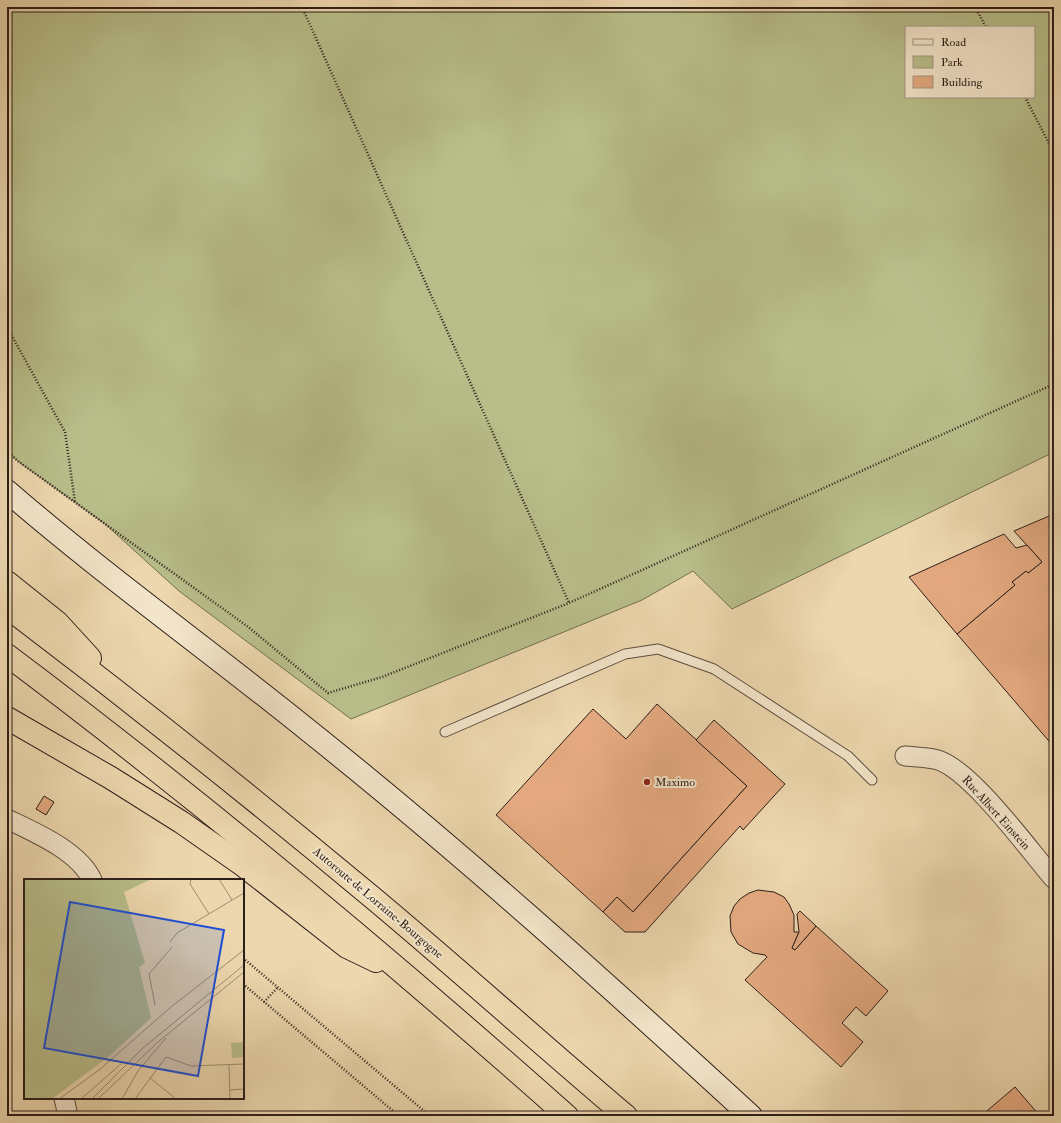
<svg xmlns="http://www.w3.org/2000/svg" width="1061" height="1123" viewBox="0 0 1061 1123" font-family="'IM FELL Double Pica',serif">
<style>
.green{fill:#b8be8a;stroke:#726e52;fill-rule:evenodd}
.building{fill:#e4a980;stroke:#2c1f1a}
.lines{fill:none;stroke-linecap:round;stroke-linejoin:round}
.service-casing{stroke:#5c4d3f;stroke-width:11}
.minor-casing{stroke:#5c4d3f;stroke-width:21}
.secondary-casing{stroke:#2c1f1a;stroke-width:24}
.motorway-casing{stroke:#2c1f1a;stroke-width:24}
.path{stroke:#2c1f1a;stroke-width:2.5;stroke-dasharray:1 2;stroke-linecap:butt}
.service{stroke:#f3e5ca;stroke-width:9}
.minor{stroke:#f3e5ca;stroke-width:19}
.secondary{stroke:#f3e5ca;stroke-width:22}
.motorway{stroke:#edd7ae;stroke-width:22}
.poi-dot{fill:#8f2418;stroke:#f3e5ca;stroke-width:1.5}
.labels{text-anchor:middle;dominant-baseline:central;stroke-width:4;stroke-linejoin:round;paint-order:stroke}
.poi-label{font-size:12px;fill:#2c1f1a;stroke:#f3e5ca;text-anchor:start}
.street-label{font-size:12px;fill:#2c1f1a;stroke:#f3e5ca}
.inset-road{fill:none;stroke:#a08d73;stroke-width:1}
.view{fill:#1d4ed8;fill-opacity:0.15;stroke:#1d4ed8;stroke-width:2}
.inset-edge{fill:none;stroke:#2c1f1a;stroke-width:2}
</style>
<rect width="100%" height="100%" fill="#edd7ae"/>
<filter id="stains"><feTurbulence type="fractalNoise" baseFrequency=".005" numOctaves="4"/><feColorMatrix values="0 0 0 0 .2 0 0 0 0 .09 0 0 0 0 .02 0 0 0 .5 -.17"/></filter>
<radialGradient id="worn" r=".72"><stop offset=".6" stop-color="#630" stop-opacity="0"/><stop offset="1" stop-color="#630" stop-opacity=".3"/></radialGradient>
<path class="green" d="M7 7H1054V452L732 609 693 571 642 600 351 719 179 591 104 523 19 462 7 451ZM906 27H1034V97H906Z"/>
<g class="building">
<polygon points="1054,514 1054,747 957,634 1015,585 1012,582 1026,571 1028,573 1042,562 1014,531"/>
<polygon points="1004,534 1016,548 1027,545 1042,562 1028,573 1026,571 1012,582 1015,585 957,634 909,577"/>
<polygon points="657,704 747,786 633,912 617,897 603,912 496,815 593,709 626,739"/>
<polygon points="714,720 785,784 743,830 740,826 645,932 625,932 603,912 617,897 633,912 747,786 696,740"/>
<polygon points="44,796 54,802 46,815 36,809"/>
<polygon points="758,890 774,892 784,897 789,904 794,915 794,932 799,932 792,948 795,950 816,926 888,991 866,1016 856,1007 842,1023 863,1042 841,1067 745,980 767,957 765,955 753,953 738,944 731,932 730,916 734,906 740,899 749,893"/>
<polygon points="800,911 816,926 795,950 792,948 799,932 797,914"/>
<polygon points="1015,1087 1040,1116 981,1116"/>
</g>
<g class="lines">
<g class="service-casing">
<polyline id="service" points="445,732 625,654 658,649 714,669 848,756 872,780"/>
</g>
<g class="minor-casing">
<g id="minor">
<path d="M905 756C915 757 928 757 938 760 972 771 1029 850 1054 879"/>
<path d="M7 819C34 832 79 851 92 880"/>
<polyline points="64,1098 68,1116"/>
</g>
</g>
<g class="secondary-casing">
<path id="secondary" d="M7 491C104 575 209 650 309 731 462 853 607 984 751 1116"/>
</g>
<g class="motorway-casing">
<g id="motorway">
<polyline points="7,582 57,622 90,658"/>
<path d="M7 607C131 701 253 798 373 898 458 969 541 1044 626 1116"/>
<path d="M7 655C200 800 386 955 567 1116"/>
<polyline points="7,718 111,778 181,822 244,866 347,947 376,961"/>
</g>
</g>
<g class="path">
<polyline points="302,7 569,603"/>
<polyline points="975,7 986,27"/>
<polyline points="1025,97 1054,153"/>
<polyline points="7,327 65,432 75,502"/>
<polyline points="7,451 19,462 247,626 328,693 382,677 569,603 1054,384"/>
<polyline points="243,958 430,1116"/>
<polyline points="243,984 399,1116"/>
<polyline points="264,1002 278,987"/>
</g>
<use href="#service" class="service"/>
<use href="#minor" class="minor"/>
<use href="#secondary" class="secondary"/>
<use href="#motorway" class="motorway"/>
</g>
<circle class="poi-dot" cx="647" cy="782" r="4"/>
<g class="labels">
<g class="poi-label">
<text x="655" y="782">Maximo</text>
</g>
<g class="street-label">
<text transform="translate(996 813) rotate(48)">Rue Albert Einstein</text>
<text transform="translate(378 903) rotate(40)">Autoroute de Lorraine-Bourgogne</text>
</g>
</g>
<g transform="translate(24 879)">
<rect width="220" height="220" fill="#edd7ae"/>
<path d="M0 0H128L100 13 121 84 115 88 127 139 84 178 28 220H0ZM220 163V178L208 179 207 164Z" fill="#b8be8a"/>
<path class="inset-road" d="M167 0 166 5 185 35M195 0 208 21M146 63 153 54 220 14M131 126 125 95 148 68M205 186 206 220M125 198 152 220M206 211 220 210M35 220 75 191 147 128 220 71M57 220 97 185M68 220 119 169 220 86M74 220 134 163 220 93M98 220 114 192 142 159M111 220 142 178 167 187 220 185"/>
<path class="view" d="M46 23 200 51 174 197 20 169Z"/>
<rect width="220" height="220" class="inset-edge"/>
</g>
<rect width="1061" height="1123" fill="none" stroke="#edd7ae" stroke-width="24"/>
<rect x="8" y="8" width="1045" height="1107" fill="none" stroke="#2c1f1a" stroke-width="2"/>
<rect x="12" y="12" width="1037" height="1099" fill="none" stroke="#2c1f1a"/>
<rect x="905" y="26" width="130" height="72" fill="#f3e5ca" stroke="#a39684"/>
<rect x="913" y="39" width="20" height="6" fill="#f3e5ca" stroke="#a39684"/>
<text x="941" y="46" font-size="12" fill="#2c1f1a">Road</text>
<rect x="913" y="56" width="20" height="12" fill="#b8be8a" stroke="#a39684"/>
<text x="941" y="66" font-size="12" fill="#2c1f1a">Park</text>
<rect x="913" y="76" width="20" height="12" fill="#e4a980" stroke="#a39684"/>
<text x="941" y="86" font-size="12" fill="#2c1f1a">Building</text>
<rect width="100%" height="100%" filter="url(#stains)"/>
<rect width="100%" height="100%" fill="url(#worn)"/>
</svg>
